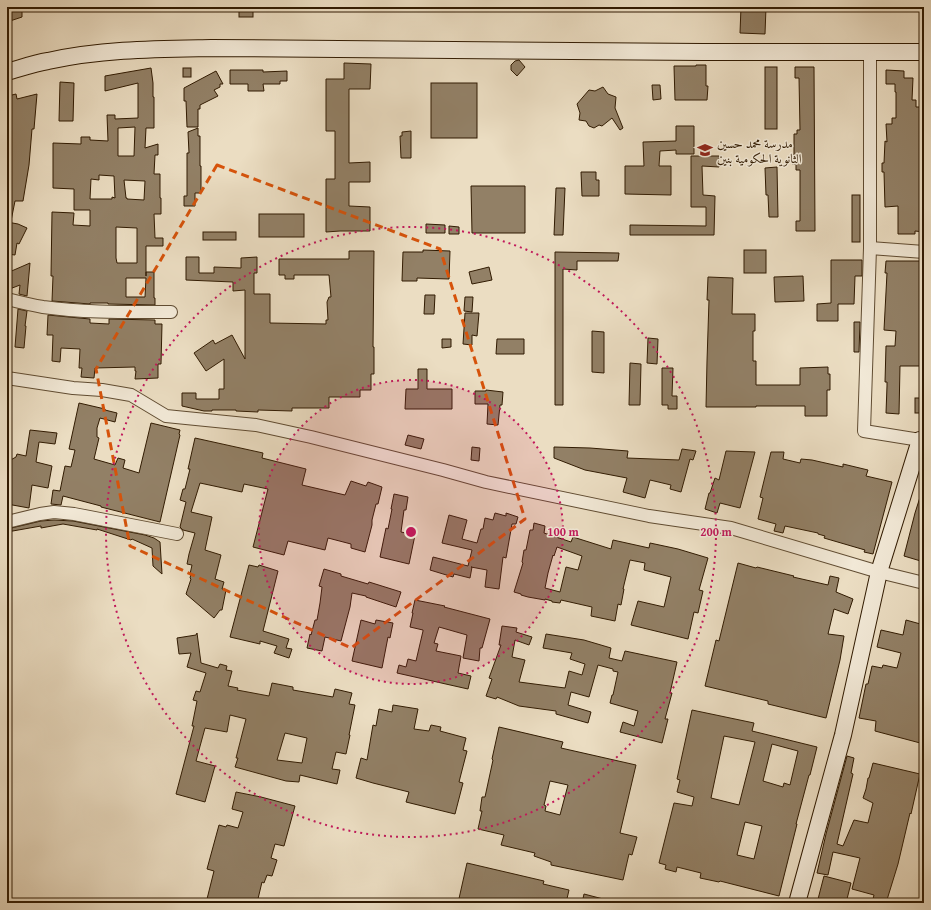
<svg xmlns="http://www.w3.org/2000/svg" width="931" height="910" viewBox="0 0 931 910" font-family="'Gentium Book Plus',Amiri,serif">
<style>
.building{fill:#928066;stroke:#311b02;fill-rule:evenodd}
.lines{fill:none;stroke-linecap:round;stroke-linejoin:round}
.street-casing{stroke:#604c32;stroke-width:14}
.secondary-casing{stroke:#311b02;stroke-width:18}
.street{stroke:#f2e9d7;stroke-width:12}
.secondary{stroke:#f2e9d7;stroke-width:16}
.marked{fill:none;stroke:#d6530b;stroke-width:3;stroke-dasharray:8 5;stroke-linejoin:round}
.ring{fill:none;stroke:#c2185b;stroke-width:2;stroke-dasharray:2 4}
.labels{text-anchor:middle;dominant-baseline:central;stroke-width:3;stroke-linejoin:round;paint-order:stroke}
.poi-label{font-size:13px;fill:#311b02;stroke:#f2e9d7;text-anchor:start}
.centre{fill:#c2185b;stroke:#f2e9d7;stroke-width:2}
.ring-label{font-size:12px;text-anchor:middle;font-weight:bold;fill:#c2185b;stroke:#f2e9d7;stroke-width:3;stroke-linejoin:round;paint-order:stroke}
</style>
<rect width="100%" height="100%" fill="#ebddc2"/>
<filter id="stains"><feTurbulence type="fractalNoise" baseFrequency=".005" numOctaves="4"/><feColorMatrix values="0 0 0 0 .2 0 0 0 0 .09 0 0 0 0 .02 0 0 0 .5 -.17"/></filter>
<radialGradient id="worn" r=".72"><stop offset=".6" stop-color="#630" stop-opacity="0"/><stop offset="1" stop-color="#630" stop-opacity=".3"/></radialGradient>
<g class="building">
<polygon points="7,7 22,7 22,17 7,22"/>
<rect x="239" y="7" width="14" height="10"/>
<polygon points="741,7 766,7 765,34 740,33"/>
<polygon points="519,60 525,67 517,76 511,70 511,65 515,61"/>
<polygon points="344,63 371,64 370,89 349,89 349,163 370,162 370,182 349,182 349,206 370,207 370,231 340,231 326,232 326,179 335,179 335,131 326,131 326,79 344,79"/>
<polygon points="696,65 706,65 706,86 708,86 707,100 675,100 674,66 696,66"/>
<rect x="765" y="67" width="12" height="62"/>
<polygon points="795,67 814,67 815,231 796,231 796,221 800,221 800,170 796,170 796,164 792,164 792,155 794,155 794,134 797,134 797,130 800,130 799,78 795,78"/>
<path d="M151 68 153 83V97H154V128H146L145 148 158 144V155H155L154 174H160V198H161V214H154L155 238H163V246H146V276V272H154V298H155V305L108 304V303H90V304L52 301 53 276H51L52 212 74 213 73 225 90 226V210H74V189L53 188V143L81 144V137H90V140L108 141 107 115H115V119L138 118V83L105 91V76ZM135 127 134 156H118V128ZM99 175 114 176 115 198 112 197V199H90L91 179 99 180ZM124 180 145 181 144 200 127 199V198H126ZM116 227 137 228V263H117L116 258ZM126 278H146L145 297H126Z"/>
<rect x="183" y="68" width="8" height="9"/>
<polygon points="230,70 263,70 263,72 287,71 287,81 280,81 280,84 263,84 264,91 248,91 248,84 230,84"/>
<polygon points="886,70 904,71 904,78 913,78 912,100 916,100 916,107 924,107 924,232 915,231 915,234 898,234 898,206 885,207 884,172 882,172 882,163 884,163 885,141 887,142 886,124 892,124 892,118 896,118 896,92 895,92 895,84 886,84"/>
<polygon points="216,71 223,84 220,84 220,87 214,90 218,96 200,105 200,109 198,109 198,127 187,127 186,101 184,101 184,88"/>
<polygon points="60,82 74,83 73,121 59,121"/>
<rect x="431" y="83" width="46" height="55"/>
<polygon points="652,85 660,85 661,99 653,100"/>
<polygon points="603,87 608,94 616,97 615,108 623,128 620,130 612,118 602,126 599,125 594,128 589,126 586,121 579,120 580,113 577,104 589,90 595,91"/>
<polygon points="16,94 17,99 37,94 34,129 32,129 29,165 23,201 15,201 11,221 7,221 7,102 9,101 8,96"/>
<polygon points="676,126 694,126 694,154 676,154 676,150 660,151 659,166 671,166 671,195 625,194 625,166 644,166 643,142 676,141"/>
<polygon points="198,128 198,136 200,136 200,166 201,166 201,193 195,193 195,206 184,206 184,196 187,196 187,153 189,153 188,132"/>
<polygon points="411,131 411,158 401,158 400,136 402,136 402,132"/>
<polygon points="691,156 719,156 719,167 702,166 703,195 715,196 714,235 630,235 630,225 706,226 706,207 691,207"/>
<polygon points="777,167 778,217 769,217 768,195 766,195 765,168"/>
<polygon points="581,172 596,172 596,180 599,180 599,196 582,196"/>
<polygon points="471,186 525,186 525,233 472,233"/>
<polygon points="556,188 565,188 563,235 554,235"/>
<rect x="852" y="195" width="8" height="47"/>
<rect x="259" y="214" width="45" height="23"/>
<polygon points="7,222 18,224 27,228 19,244 17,243 15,255 7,254"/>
<polygon points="426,224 445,225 445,233 426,233"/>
<polygon points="449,226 459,227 459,234 449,234"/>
<rect x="203" y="232" width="33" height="8"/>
<polygon points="423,250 450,251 449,279 417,278 417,281 402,281 403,252 423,252"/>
<rect x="744" y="250" width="22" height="23"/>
<polygon points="349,251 374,251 373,347 374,347 374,374 371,374 371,390 360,390 360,397 329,397 329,408 292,408 292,411 258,410 258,412 236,411 236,410 212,410 212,411 204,411 182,406 182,393 196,393 196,399 219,399 219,389 224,389 224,359 206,371 194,353 213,340 215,344 232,335 245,359 245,290 233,291 233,282 186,280 186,257 199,257 199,273 214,273 214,267 241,268 241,258 257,257 257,273 254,273 254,294 270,294 270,323 326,324 326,320 328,320 327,302 329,297 331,297 329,275 294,275 294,279 285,279 285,275 279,275 279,259 349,259"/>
<polygon points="555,252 619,253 618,261 577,261 577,270 563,269 563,405 555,405"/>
<polygon points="831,260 862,260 862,276 855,276 854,304 838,304 838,321 817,321 817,304 831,303"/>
<polygon points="886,261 922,261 923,275 924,275 924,366 900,366 899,414 886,413 887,386 887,382 885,382 886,346 895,346 896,331 884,330 887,273 885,273"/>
<polygon points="30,263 27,296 19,294 20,285 7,290 7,273"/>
<polygon points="489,267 492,280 472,284 469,272"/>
<polygon points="803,276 804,301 775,302 774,277"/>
<polygon points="708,277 733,278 732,314 755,314 755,331 753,331 753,361 756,361 756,385 800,385 800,368 828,367 828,374 830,374 830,390 827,390 827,416 805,416 805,406 756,406 756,407 706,407 707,361 709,300 707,300"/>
<polygon points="425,295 435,295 434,314 424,314"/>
<polygon points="465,297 473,297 472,312 464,311"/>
<polygon points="18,309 27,311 25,326 26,326 24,348 15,347"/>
<polygon points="465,313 479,313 477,336 472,335 472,345 463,344"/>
<polygon points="48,315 90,319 90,323 109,324 109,319 155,320 155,324 162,324 161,364 158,364 158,378 135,379 136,371 135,371 135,367 95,368 94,378 81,377 82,368 79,368 80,349 61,348 60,362 52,361 53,335 47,335"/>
<polygon points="854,322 860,322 859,352 854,352"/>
<polygon points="592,331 604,332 604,373 592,372"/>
<polygon points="648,338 658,339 657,364 647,363"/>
<polygon points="442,339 451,339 451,347 442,348"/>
<polygon points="497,339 524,339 524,354 496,354"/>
<polygon points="630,363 641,364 640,405 629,405"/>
<polygon points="662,368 673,368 672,396 677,396 677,409 668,409 668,405 662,405"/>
<polygon points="418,369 427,369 427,389 452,389 452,409 405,409 406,389 418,389"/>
<polygon points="486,390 503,392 502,405 500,405 498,425 487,424 488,404 475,404 475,391 486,391"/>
<rect x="915" y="398" width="9" height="15"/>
<polygon points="79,403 105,409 105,410 117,413 115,422 100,418 97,428 97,437 99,438 94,459 115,465 118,458 125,460 123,468 139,473 151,423 180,430 179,434 180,435 160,522 101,507 101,506 63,496 61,505 51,504 53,490 60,491 65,466 71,467 75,450 69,449"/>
<polygon points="30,430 57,433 55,444 39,442 36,462 52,466 48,488 32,485 29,508 7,504 7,462 16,457 17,454 26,456"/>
<polygon points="408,435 424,439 421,449 405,445"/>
<polygon points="195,438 263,453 262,458 306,469 302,485 345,495 351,481 366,486 368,482 382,487 378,504 376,504 372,520 372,525 365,552 351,548 351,544 328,538 325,550 288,541 284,555 253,547 268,489 244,484 242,492 200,483 191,512 212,517 205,550 221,555 215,579 224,582 222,589 226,590 222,610 220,610 214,618 186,594 191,579 190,578 191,574 190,574 192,565 187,564 189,554 195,533 183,530 180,527 186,502 180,500 183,489 185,489 190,469 188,469"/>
<polygon points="472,447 480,448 479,461 471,460"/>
<polygon points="554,447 590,448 628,451 627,458 679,460 682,449 696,451 693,460 690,459 681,492 670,489 671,485 650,480 645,498 623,492 627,478 585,470 554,458"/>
<polygon points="726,451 755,452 740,508 720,503 717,513 705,509 709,493 710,493 715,478 719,480"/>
<polygon points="771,452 784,452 783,459 800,463 801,459 812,460 843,467 843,464 868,470 866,476 892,482 873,554 864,552 865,550 824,538 825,536 818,534 818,533 785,526 783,533 774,531 776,524 758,519 763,498 760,497"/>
<polygon points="922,491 924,492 924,562 904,556 915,513"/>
<polygon points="394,494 408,497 406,510 404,510 401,532 415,535 409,564 380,557 386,528 388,529 392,509 391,509"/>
<polygon points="495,513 506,516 506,513 518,517 516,524 512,524 506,558 503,557 499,589 485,587 487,570 471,567 472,567 470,578 454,574 453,577 430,570 433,557 468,566 472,550 442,543 449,515 467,520 462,539 477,543 481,529 483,529 485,518 493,520"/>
<polygon points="54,520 73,521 145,535 154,538 160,542 162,574 153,566 152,548 132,539 131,540 97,529 97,530 63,524 41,528 41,526 7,532 7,529 41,521"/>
<path d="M534 523 545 526 544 533 571 542 573 537 611 549 613 540 649 548 650 543 678 549 708 558 699 590 703 591 698 613 694 612 688 639 631 625 638 601 664 607 671 577 644 570 645 563 630 560 623 589H624L621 605 618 604 615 621 591 616 592 607 561 600 560 603 552 602V601L545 599V600L528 597 521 595V594L514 592 523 563 522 562 524 550H526L530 530H533ZM557 547 582 556 578 570 566 567 560 592 545 588 548 573 553 555 554 556Z"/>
<polygon points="738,563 756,568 757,567 794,576 793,577 828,585 830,576 839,578 836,592 853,599 848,614 834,609 828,634 844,636 840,660 826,718 768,704 768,701 705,686 716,640 719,641"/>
<polygon points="249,565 258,567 259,565 278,571 263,631 289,639 286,648 292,649 289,658 274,653 277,646 260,641 260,644 230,637"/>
<polygon points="324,569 341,574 341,576 368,584 369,582 401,592 396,607 366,597 366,596 352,593 350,607 341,641 325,637 322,651 307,648 310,634 311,635 315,620 317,620 320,603 322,587 319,586"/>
<polygon points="415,600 445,606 444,607 490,619 482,648 480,648 479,661 463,658 467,635 439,627 434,643 438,644 436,651 461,656 458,673 471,676 468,689 397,673 399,665 406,667 408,659 416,661 423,631 423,630 410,627 413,613 412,613"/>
<polygon points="361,620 375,624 376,620 393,623 390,638 388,637 382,668 352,661"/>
<polygon points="906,620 924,625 924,744 875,731 876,721 859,718 866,684 868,684 872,666 882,668 883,665 897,668 901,653 877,647 881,630 903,635"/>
<polygon points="502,626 517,628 516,632 532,637 529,645 515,640 512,657 525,660 519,682 565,688 569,671 582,675 585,664 570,659 572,653 543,648 546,634 584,640 611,648 609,658 622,661 625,651 677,662 670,693 672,693 665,719 668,719 662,743 620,732 623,722 634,726 638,711 610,703 612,695 613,695 618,672 613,671 613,669 598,665 589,697 571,692 568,705 591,712 588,723 556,714 556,711 519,706 497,697 496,699 486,696 492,679 489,678 501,645 499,645"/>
<path d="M197 633 201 663 218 668 220 664 227 666 226 670 232 671 228 686 238 688 237 690 269 696 272 683 293 687V690L333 697 335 689 352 693 349 704 355 705 349 735H350L346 754 336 752 332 769 340 770 337 784 300 775 299 782 286 781 235 767 238 758H236L246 719 230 715 227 732 205 728 196 761 215 766 205 802 176 794 194 726H192L197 701 193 700 196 691 200 692 206 673 187 667 191 653 179 654 177 638 196 635ZM285 733 307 738 302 763 277 760Z"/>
<polygon points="393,705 418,709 414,729 429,731 431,725 441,727 440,731 466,738 463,750 467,751 459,782 463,783 455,814 406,802 409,792 373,783 356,778 361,758 367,760 373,725 376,726 379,709 392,712"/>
<path d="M692 710 754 723 752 731 817 747 810 775H809L796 824H797L779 896 720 881 719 882 700 878 701 873 677 867 676 872 665 869 666 865 659 863 674 803 692 806 694 797 677 792 680 780 677 779ZM724 736 755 742 739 805 711 798ZM772 744 798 751 790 785 784 783 783 787 763 781ZM745 822 762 826 754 859 737 855Z"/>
<path d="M499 727 563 742 561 748 636 765 620 833 637 837 632 855 629 854 623 880 551 865V862L534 856 535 853 501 845 504 835 478 829 482 811H480L482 797H485L493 760 492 759ZM550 781 568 785 560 815 545 811 546 806 544 805Z"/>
<polygon points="847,756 854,758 851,773 853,774 837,844 843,846 854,820 868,823 873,803 863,798 866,789 868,778 869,778 873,763 920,774 911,814 910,813 898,864 886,903 872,903 874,895 852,889 860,858 833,852 828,875 817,873 826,834"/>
<polygon points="236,792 261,797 295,806 284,846 275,844 271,858 277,860 272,876 267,875 264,883 262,882 257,903 206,903 214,871 207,869 219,825 226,827 227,825 238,828 243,812 232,809"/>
<polygon points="467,863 544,881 543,884 569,890 566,903 537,903 518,899 517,903 458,903"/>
<polygon points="824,876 851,883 846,903 817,903"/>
<polygon points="584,894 607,900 606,903 582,903"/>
</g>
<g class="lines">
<g class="street-casing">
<g id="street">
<polyline points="870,52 870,248 864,431 920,440"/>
<polyline points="870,248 924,252"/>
<path d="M7 299C19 302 31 305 43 307 85 313 129 312 171 312"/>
<polyline points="7,378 73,388 102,390 131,395 166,416 256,425 311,437 443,470 486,482 649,516 731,528 879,572 924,583"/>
<polyline points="7,522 40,514 54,512 74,514 177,534"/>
</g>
</g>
<g class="secondary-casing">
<g id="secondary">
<path d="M7 72C21 68 35 63 48 61 102 49 157 49 211 48L702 52H924"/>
<polyline points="797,903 843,735 879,572 920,440 924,440"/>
</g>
</g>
<use href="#street" class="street"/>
<use href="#secondary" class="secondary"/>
</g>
<path class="marked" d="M217 165 440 249 525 519 351 648 130 546 96 369Z"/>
<circle cx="411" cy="532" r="152" fill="#c2185b" fill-opacity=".12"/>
<g class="ring">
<circle cx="411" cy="532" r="152"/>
<circle cx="411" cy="532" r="305"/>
</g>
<defs>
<g id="school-bare" transform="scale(1.2)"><path d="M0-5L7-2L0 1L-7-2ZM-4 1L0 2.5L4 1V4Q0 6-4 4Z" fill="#8f2418" stroke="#f2e9d7" stroke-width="2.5" paint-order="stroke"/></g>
</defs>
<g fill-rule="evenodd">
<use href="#school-bare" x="705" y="150"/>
</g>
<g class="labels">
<g class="poi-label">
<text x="717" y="143">مدرسة محمد حسين<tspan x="717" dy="15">الثانوية الحكومية بنين</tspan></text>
</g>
</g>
<circle cx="411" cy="532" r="6" class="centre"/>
<g class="ring-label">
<text x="563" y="536">100 m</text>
<text x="716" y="536">200 m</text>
</g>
<rect width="931" height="910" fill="none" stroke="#ebddc2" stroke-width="24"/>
<rect x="8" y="8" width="915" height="894" fill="none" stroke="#311b02" stroke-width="2"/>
<rect x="12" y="12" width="907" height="886" fill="none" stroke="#311b02"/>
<rect width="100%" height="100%" filter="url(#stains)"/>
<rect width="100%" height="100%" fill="url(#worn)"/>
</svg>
